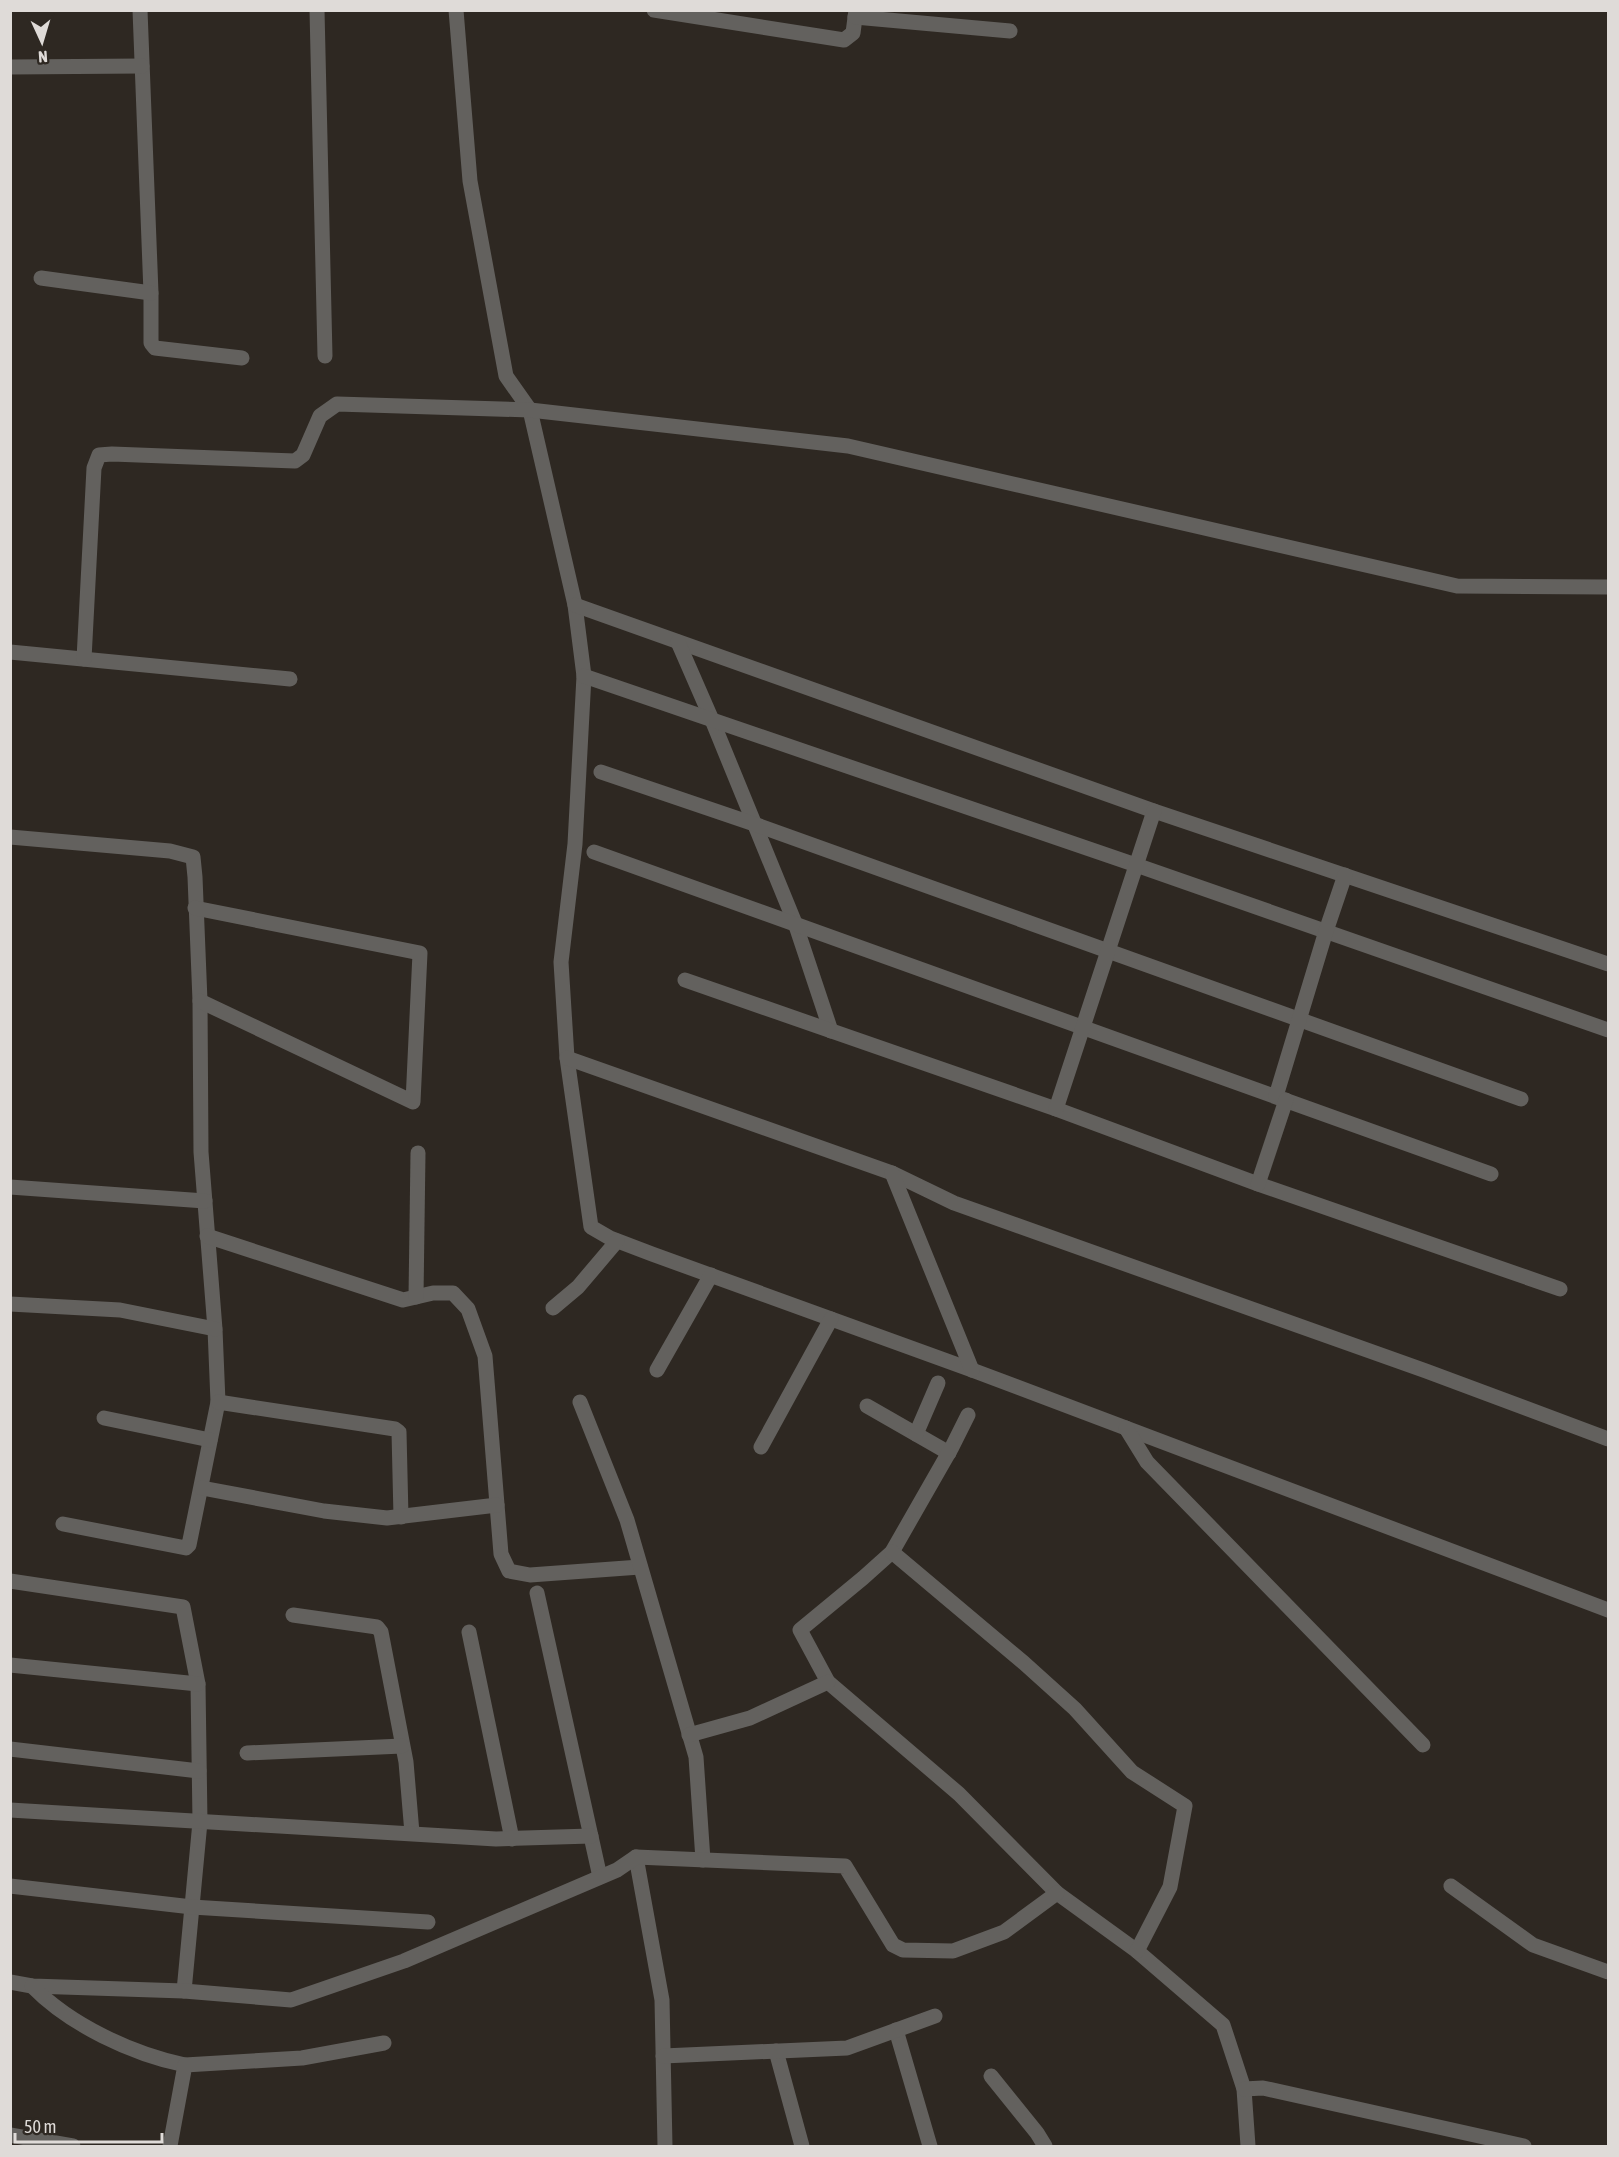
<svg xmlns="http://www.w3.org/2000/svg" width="1619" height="2157" viewBox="0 0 1619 2157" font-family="'Asap Condensed',sans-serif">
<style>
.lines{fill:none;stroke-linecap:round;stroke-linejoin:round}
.minor{stroke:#63615e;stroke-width:15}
</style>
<rect width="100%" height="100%" fill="#2e2822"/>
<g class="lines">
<g class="minor">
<polyline points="140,10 151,293 151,343 155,348 242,358"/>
<polyline points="317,10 325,356"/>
<polyline points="456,10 470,181 506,376 530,410 575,605 584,676 575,844 561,962 567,1058 591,1227 610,1238 652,1254 972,1370 1608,1610"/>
<polyline points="654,10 844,40 853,33 856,10"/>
<polyline points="855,17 1010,31"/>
<polyline points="10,67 142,66"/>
<polyline points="41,278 151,293"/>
<polyline points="575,605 1154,811 1608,964"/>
<polyline points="678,642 712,720 795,923 831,1031"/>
<polyline points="10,652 290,679"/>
<polyline points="84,659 94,468 99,455 112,454 295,461 303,455 320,416 337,404 530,410 848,446 1457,586 1608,587"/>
<polyline points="584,676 1136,865 1608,1030"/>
<polyline points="601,772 754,824 1521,1099"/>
<polyline points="10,837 170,851 193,857 195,877 200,1001 201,1152 215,1329 218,1402 189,1545 186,1548 63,1524"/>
<polyline points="594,852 1491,1174"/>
<polyline points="195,908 420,953 413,1102 200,1001"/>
<polyline points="685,980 1056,1109 1258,1184 1560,1289"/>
<polyline points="567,1058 892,1173 954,1203 1426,1371 1608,1439"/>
<polyline points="1276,1096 1326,931 1345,875"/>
<polyline points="1056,1109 1154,811"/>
<polyline points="892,1173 972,1370"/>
<polyline points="1258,1184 1286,1100"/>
<polyline points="10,1187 205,1201"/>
<polyline points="207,1236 403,1300 433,1293 453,1293 468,1309 485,1356 501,1554 509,1571 530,1575 640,1567"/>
<polyline points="416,1297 418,1153"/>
<polyline points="10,1304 120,1310 215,1329"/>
<polyline points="553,1308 578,1287 617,1241"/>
<polyline points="657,1370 711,1275"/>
<polyline points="218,1402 395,1429 399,1432 401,1517"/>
<polyline points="580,1402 627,1520 696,1757 703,1860"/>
<polyline points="867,1406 949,1453"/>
<polyline points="968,1415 952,1447 892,1552 863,1578 800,1630 828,1682 959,1794 1057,1893 1137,1951 1223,2025 1244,2089 1248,2146"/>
<polyline points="104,1418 210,1440"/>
<polyline points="1126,1428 1147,1462 1423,1745"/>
<polyline points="916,1434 938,1383"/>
<polyline points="761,1447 831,1319"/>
<polyline points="202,1488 324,1511 387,1518 497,1505"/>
<polyline points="892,1552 1024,1663 1075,1709 1132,1772 1185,1806 1170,1887 1137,1951"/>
<polyline points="10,1581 183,1607 198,1684 200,1822 184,1991"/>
<polyline points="537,1593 600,1877"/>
<polyline points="293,1615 377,1627 381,1632 406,1762 412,1833"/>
<polyline points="469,1632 512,1839"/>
<polyline points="10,1665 198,1684"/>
<polyline points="689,1735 750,1718 828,1682"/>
<polyline points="10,1749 199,1771"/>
<polyline points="247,1753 402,1746"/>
<polyline points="10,1810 496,1839 591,1836"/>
<polyline points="636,1857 662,2000 665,2146"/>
<polyline points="10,1886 192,1907 428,1922"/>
<polyline points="1451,1886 1533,1945 1608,1972"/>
<polyline points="10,1982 32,1986 184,1991 291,2000 404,1961 617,1870 636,1857 845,1866 893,1945 903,1950 953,1951 1004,1932 1057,1893"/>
<path d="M32 1986C70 2025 132 2054 185 2065"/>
<polyline points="896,2030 930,2146"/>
<polyline points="776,2051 802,2146"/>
<polyline points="663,2056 847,2048 935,2016"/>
<polyline points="991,2076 1037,2133 1045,2146"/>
<polyline points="1244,2089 1263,2088 1524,2146"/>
<polyline points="10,2135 73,2146"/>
<polyline points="170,2146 185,2065 302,2058 384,2043"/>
</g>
</g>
<rect width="1619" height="2157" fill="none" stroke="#dfdbd8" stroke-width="24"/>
<g transform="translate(42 42) rotate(176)" stroke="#2e2822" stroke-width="4.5" paint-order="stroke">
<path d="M0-4.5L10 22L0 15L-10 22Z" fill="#dfdbd8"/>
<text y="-9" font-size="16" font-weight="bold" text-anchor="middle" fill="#dfdbd8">N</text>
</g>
<path d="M15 2133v9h147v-9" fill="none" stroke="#dfdbd8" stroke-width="3"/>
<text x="24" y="2133" font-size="18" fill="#dfdbd8" stroke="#2e2822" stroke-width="4.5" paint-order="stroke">50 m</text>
</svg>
